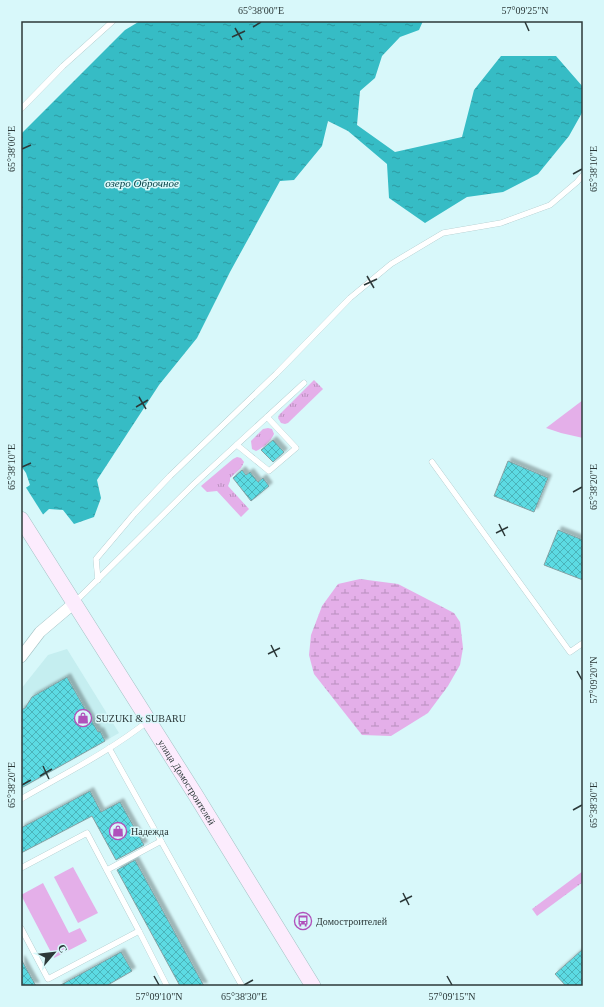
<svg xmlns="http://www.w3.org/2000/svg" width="604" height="1007" viewBox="0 0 604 1007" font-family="'Times New Roman',serif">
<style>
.built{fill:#c5eef0}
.grass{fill:url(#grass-tufts)}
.wetland{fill:url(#wetland-marsh)}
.park{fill:#e4afe9}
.water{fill:url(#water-ripples)}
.pier{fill:#d8f8fa}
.building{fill:url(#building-cross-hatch);stroke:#83a1a3;filter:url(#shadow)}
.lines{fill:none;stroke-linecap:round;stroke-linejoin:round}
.lane-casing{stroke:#a3c2c4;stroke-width:6}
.street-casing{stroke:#a3c2c4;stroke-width:12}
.secondary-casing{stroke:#a3c2c4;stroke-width:16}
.lane{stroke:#fff;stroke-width:5.5}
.street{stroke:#fff;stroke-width:11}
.secondary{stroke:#fcecfd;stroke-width:15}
.ticks{fill:none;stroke:#2c3939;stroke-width:1.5}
.labels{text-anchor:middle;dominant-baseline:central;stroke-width:3;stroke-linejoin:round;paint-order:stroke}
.poi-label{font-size:10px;fill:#2c3939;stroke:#d8f8fa;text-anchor:start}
.street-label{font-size:10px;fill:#2c3939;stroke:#d8f8fa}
.water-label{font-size:11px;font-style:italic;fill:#0a4549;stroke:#d8f8fa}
.neatline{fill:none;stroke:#2c3939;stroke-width:1.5}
.ticks-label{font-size:10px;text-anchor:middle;fill:#2c3939}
</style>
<defs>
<pattern id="grass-tufts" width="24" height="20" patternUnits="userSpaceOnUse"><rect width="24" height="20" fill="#e4afe9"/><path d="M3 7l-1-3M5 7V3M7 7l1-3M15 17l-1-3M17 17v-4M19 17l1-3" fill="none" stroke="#b98fbe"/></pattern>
<pattern id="wetland-marsh" width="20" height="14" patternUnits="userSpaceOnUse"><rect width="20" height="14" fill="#e4afe9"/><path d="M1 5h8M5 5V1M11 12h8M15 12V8" fill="none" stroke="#b98fbe"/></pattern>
<pattern id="water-ripples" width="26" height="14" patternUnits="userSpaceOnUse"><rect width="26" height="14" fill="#36bcc5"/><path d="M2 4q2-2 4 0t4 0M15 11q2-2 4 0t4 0" fill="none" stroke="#2e9aa1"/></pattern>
<pattern id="building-cross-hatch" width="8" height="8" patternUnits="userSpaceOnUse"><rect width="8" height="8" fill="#5cdbe3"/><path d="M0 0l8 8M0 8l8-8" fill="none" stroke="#4cb3b9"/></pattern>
<filter id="shadow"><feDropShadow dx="3.5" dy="-3.5" stdDeviation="1" flood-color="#0004"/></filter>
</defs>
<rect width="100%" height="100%" fill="#d8f8fa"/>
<polygon class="built" points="67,649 119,733 21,789 21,689 48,655"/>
<g class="grass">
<polygon points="314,380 323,389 288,423 285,424 281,423 278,418 279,415"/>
<path d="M268 428 272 429 274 434C271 441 263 448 256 451L252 449 251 441 263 429Z"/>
<polygon points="237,457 241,458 244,462 241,468 230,478 230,481 228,486 249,509 241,517 217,491 207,492 201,486 233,459"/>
<polygon points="583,871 583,882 537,916 532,909"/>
</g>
<polygon class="wetland" points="360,579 398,584 454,613 460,622 463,648 460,665 448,686 428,713 391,736 362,735 314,674 309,655 311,635 322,606 338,584"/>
<g class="park">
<polygon points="583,400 583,438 561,433 546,428"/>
<polygon points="73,867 98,913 78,923 54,877"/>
<polygon points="43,883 69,933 80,928 87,941 54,958 21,895"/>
</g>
<polygon class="water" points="140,21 423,21 419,30 400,37 382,56 375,78 360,91 357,125 395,152 462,137 474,90 501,56 556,56 583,87 583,111 569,136 538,174 503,192 467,197 425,223 389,198 387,164 348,131 328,121 322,146 294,180 280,181 230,272 197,338 159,385 97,480 101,498 94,517 74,524 63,510 49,509 21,535 21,491 30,485 26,473 21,466 21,134 125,30"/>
<polygon class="pier" points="25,486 44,516 21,537 21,489"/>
<g class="building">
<polygon points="273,440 284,452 273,462 261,450"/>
<polygon points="508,461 548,478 534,512 494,496"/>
<polygon points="242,470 246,475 250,472 258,482 263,478 269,486 251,501 233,478"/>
<polygon points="558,530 583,540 583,580 544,565"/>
<polygon points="67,677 98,732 100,731 105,741 21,788 21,710 25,708 32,697"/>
<polygon points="90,791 101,812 120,802 144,845 116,860 92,816 21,853 21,828"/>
<polygon points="135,860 204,986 180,986 117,870"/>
<polygon points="583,949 583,986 566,986 555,974"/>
<polygon points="121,952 132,971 106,986 59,986"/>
<polygon points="21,959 36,986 21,986"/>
</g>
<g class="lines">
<g class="lane-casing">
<g id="lane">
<polyline points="21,109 63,66 113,21"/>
<polyline points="237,445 269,471 296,448 267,417"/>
<polyline points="432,462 570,652 583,643"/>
<polyline points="98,580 96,559 134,514 170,476 276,374 350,298 391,264 443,233 501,223 550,205 577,182 583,175"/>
<polyline points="75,602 194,484 304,383"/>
<polyline points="109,748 242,986"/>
<path d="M21 799C64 774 109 752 148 721"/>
<polyline points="21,868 87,833 139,931 48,979 21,928"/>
<polyline points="107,870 161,841"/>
<polyline points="139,931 167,986"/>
</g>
</g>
<g class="street-casing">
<polyline id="street" points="21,657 40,632 73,604"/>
</g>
<g class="secondary-casing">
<g id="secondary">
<path id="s1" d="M21 519 195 794 313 986"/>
</g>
</g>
<use href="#lane" class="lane"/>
<use href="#street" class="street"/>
<use href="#secondary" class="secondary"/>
</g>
<path class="ticks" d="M525 22 529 31M253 27 261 22M235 28 242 40M232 37 245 31M22 149 31 145M573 174 582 169M367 276 374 288M364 285 377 279M139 397 146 409M136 407 148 400M22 467 31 463M573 492 582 487M499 524 505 536M496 533 508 527M271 645 277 657M268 654 280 648M577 671 582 680M43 766 49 779M40 776 52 769M22 785 31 780M573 810 582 805M403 893 409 905M400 902 412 896M154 976 159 985M447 976 452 985M244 985 253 980"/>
<defs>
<g id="shop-ring" transform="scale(0.9)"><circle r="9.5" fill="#d8f8fa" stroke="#b051bb" stroke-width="1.5"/><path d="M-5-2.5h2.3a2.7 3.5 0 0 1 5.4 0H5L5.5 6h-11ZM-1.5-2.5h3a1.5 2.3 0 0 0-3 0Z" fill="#b051bb"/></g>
<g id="bus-ring" transform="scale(0.9)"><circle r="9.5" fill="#d8f8fa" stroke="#b051bb" stroke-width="1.5"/><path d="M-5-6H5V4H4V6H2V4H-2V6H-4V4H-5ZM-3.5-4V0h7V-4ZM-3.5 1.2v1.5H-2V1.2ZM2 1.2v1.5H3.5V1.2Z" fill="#b051bb"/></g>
</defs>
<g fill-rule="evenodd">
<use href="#shop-ring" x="83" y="718"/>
<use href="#shop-ring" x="118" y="831"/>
<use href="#bus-ring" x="303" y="921"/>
</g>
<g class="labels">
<g class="poi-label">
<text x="96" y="718">SUZUKI &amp; SUBARU</text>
<text x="131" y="831">Надежда</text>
<text x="316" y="921">Домостроителей</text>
</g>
<g class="street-label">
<text stroke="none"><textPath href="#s1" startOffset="311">улица Домостроителей</textPath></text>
</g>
<g class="water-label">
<text x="142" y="183">озеро Оброчное</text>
</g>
</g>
<rect width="604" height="1007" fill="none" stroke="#d8f8fa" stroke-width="44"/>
<g transform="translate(54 953) rotate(62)" stroke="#d8f8fa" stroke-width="3" paint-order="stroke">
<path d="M0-3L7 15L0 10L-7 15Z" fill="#2c3939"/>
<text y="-6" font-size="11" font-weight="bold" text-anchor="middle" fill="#2c3939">С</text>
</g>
<rect x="22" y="22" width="560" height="963" class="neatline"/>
<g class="ticks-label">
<text x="261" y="14">65°38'00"E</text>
<text x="525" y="14">57°09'25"N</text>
<text transform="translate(11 149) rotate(-90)" y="4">65°38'00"E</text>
<text transform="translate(593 169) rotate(-90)" y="4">65°38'10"E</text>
<text transform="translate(11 467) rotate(-90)" y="4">65°38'10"E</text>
<text transform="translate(593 487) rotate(-90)" y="4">65°38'20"E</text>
<text transform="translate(593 680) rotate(-90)" y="4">57°09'20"N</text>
<text transform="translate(11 785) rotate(-90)" y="4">65°38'20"E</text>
<text transform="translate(593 805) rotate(-90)" y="4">65°38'30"E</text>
<text x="159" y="1000">57°09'10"N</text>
<text x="244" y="1000">65°38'30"E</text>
<text x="452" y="1000">57°09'15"N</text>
</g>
</svg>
